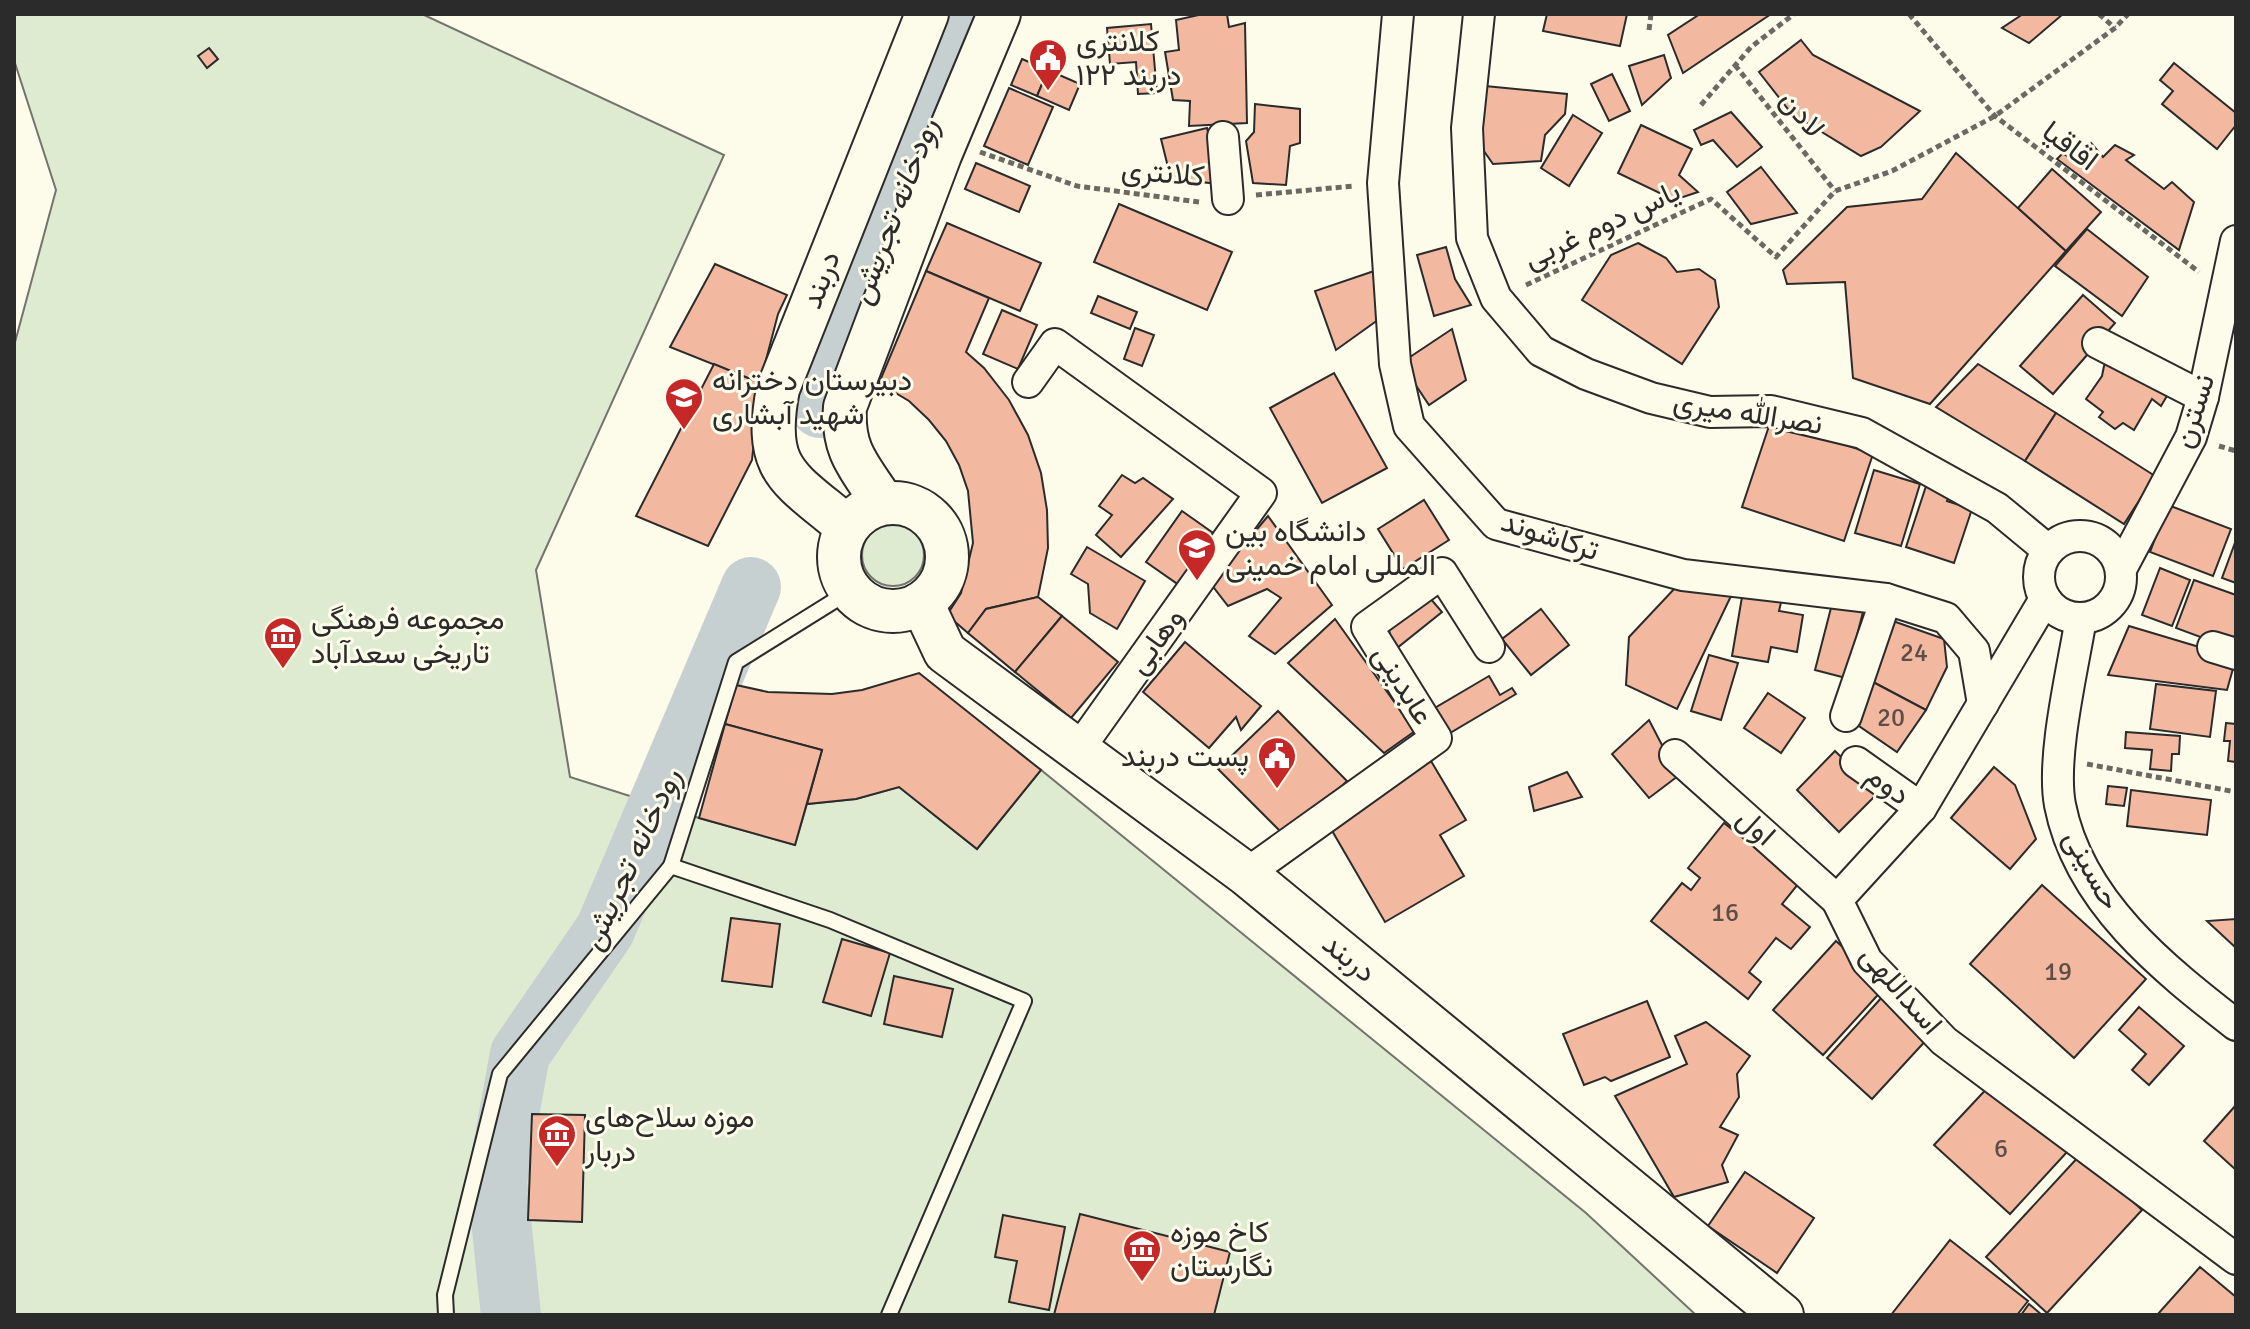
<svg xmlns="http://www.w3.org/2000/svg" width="2250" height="1329" viewBox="0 0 2250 1329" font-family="Signika,Vazirmatn,sans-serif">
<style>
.green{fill:#deebd1;stroke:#74746e;stroke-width:2}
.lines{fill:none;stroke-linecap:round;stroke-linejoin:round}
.river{stroke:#c7d0d0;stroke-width:60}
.building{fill:#f2b8a0;stroke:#2b2b2b;stroke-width:2}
.lane-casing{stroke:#2b2b2b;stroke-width:18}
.street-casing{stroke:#2b2b2b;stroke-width:34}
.secondary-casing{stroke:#2b2b2b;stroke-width:46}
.path{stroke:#6a6964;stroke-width:5;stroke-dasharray:6 4;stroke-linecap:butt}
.lane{stroke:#fdfbea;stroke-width:14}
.street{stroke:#fdfbea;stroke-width:30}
.secondary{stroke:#fdfbea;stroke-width:42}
.labels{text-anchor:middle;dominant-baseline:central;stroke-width:6;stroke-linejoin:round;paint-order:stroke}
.number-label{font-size:26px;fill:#5d4e48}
.poi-label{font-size:30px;fill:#2b2b2b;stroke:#fdfbea;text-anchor:start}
.street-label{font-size:30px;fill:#2b2b2b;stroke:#fdfbea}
.water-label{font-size:32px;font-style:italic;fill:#2b2b2b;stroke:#fdfbea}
</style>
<rect width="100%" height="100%" fill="#fdfbea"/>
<g class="green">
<polygon points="14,14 422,14 724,155 536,570 570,777 699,818 795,845 807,804 856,799 899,787 977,849 1041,770 1586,1213 1696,1315 14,1315 14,346 56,190 14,60"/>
<circle cx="893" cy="555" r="31"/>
</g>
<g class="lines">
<g class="river">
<polyline points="820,408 969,14"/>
<polyline points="511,1315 497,1181 520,1054 605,930 751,587"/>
</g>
</g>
<g class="building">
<polygon points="1203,14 1227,14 1229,27 1245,23 1247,123 1189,126 1190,101 1173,100 1165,52 1179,50 1176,20"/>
<polygon points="1547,14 1627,14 1620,46 1543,31"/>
<polygon points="1700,14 1771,14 1683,73 1668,35"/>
<polygon points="2023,14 2063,14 2029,43 2002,28"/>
<polygon points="1151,24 1157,93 1138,94 1136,62 1110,64 1107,28"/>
<polygon points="1801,40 1813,55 1920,111 1881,147 1861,156 1791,113 1759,72"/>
<polygon points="209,48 218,59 207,68 198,56"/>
<polygon points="1664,55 1671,78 1642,105 1629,66"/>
<polygon points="1022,59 1048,70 1037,96 1011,85"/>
<polygon points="2174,63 2236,113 2236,125 2217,149 2162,104 2173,91 2160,80"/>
<polygon points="1048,70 1080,84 1069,110 1037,96"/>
<polygon points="1612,74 1630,111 1609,121 1591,84"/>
<polygon points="1485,86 1567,94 1565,114 1545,135 1541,161 1493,164 1479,144"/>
<polygon points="1009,88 1053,107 1028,165 984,146"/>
<polygon points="1255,104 1300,109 1300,143 1290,146 1286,185 1253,183 1246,141 1254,132"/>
<polygon points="1731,112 1762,147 1737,167 1713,140 1701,145 1694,130"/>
<polygon points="1573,115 1602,133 1569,186 1541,168"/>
<polygon points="1641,125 1692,149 1679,175 1698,192 1674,200 1618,173"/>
<polygon points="1207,128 1220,184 1171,179 1161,139"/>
<polygon points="2091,143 2103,157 2115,145 2134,155 2126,160 2164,189 2172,182 2194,202 2179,250 2057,159 2063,153 2073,161"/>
<polygon points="1956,153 2066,251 1930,404 1853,378 1845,282 1787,284 1783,270 1847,207 1922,199"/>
<polygon points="976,163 1030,186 1019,212 965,189"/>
<polygon points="1761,167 1797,213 1751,224 1727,192"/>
<polygon points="2052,169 2101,212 2066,251 2018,208"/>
<polygon points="1119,204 1232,252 1207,310 1094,262"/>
<polygon points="947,223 1041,263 1020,311 926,271"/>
<polygon points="2087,229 2148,277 2122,316 2055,266"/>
<polygon points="1638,243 1666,258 1677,272 1699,269 1715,280 1719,307 1682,364 1582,300 1611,255"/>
<polygon points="1446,247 1455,279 1471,305 1434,316 1417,255"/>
<polygon points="715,264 787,295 778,314 760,383 670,347"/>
<polygon points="1383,268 1382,317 1336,350 1315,291"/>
<polygon points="926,271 989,298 966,352 984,368 1009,400 1028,435 1041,473 1047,510 1048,548 1038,597 986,609 968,633 947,615 961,593 973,543 968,491 959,465 946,441 929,420 909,401 879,383"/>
<polygon points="2083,295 2115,323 2053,394 2020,366"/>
<polygon points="1098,296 1137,312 1130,329 1091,313"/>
<polygon points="1002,310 1037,325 1018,369 983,354"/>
<polygon points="1135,328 1154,335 1142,366 1124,359"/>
<polygon points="1452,329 1466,380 1429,405 1401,363"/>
<polygon points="2120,348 2181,372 2161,406 2152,399 2134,430 2123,423 2115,429 2099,417 2103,412 2086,399 2102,376 2104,366"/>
<polygon points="714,364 760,383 752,460 708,546 636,516"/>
<polygon points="1978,364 2056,413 2025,461 1936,407"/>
<polygon points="1334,373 1387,468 1322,503 1270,408"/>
<polygon points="2056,413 2155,476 2124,524 2025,461"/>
<polygon points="1771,420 1873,454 1844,541 1742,507"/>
<polygon points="1874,470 1920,484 1901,546 1855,533"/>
<polygon points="1122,475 1135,483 1143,478 1173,499 1121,557 1096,535 1112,515 1099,506"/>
<polygon points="1928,480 1951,488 1947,501 1972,509 1954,563 1906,547"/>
<polygon points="1424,500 1449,540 1403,569 1378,529"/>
<polygon points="2168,505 2231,529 2213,576 2150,552"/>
<polygon points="1182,511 1216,535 1179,585 1146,562"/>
<polygon points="1268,516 1332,605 1275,654 1249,636 1281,598 1267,589 1228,606 1211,584"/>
<polygon points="2236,540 2236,583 2222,578"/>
<polygon points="1087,547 1145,581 1117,629 1090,613 1088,584 1071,574"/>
<polygon points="2160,568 2190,580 2172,626 2142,615"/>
<polygon points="2194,580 2236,595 2236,632 2230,648 2176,628"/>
<polygon points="1675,588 1731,596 1677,709 1626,685 1629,637"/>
<polygon points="1424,591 1442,612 1392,652 1388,621"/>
<polygon points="1743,591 1782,598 1779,611 1803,615 1797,652 1771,647 1768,662 1732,656"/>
<polygon points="1038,597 1062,616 1015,672 968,633 986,609"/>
<polygon points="1832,604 1863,612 1846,678 1815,670"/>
<polygon points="1541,609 1569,645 1531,675 1502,639"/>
<polygon points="1062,616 1118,662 1071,718 1015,672"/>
<polygon points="1335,619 1415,731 1384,753 1288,663"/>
<polygon points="1893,621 1944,639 1947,667 1926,710 1873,682"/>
<polygon points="2129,626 2236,658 2227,690 2108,675"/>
<polygon points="1185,642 1261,706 1241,730 1236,717 1209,748 1143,692"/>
<polygon points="1709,655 1738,663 1721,720 1691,711"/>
<polygon points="919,673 1041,770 977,849 899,787 856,799 807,804 822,750 725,724 736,685 768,692 832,694 862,690"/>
<polygon points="1489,676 1500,695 1512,688 1516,694 1450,733 1428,712"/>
<polygon points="1873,682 1926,710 1897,752 1859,726"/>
<polygon points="2156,684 2216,691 2210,737 2150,729"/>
<polygon points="1768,693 1805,718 1781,753 1744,728"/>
<polygon points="1278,711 1347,781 1288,839 1218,769"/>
<polygon points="1649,720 1678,776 1649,798 1612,754"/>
<polygon points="2226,723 2236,724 2236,762 2228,761 2230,741 2224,741"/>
<polygon points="725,724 822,750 795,845 699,818"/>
<polygon points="2126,732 2180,736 2179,754 2172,754 2171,771 2150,769 2152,750 2125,748"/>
<polygon points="1835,751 1878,793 1839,832 1797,790"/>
<polygon points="1431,761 1466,820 1440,835 1464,876 1385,922 1327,822"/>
<polygon points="1994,767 2015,785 2036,839 2010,869 1951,818"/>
<polygon points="1567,772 1582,797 1534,811 1529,787"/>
<polygon points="2108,786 2127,788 2124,806 2106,804"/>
<polygon points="2131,790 2211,800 2207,835 2127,826"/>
<polygon points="1724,823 1799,883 1782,904 1810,927 1791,949 1776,938 1749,972 1761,982 1748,999 1651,921 1682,883 1691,890 1700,878 1688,868"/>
<polygon points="2042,885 2146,979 2074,1058 1970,964"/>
<polygon points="731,918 780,924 772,987 722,981"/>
<polygon points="2236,919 2236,948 2207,921"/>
<polygon points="842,939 890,953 871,1016 823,1002"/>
<polygon points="1836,941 1886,986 1823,1055 1773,1010"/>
<polygon points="894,976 953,989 942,1037 884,1024"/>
<polygon points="1883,996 1929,1037 1872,1099 1827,1058"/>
<polygon points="1647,1001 1670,1057 1611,1081 1605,1077 1584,1085 1563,1034"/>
<polygon points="2139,1007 2184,1046 2149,1085 2132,1070 2146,1054 2119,1030"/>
<polygon points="1706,1022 1750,1056 1737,1074 1739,1097 1720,1127 1738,1135 1722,1165 1728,1182 1674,1197 1615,1096 1687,1064 1675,1036"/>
<polygon points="1992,1083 2067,1152 2010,1214 1934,1145"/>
<polygon points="2236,1105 2236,1170 2204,1141"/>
<polygon points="532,1114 585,1115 582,1222 528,1220"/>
<polygon points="2081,1154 2142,1210 2047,1313 1986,1257"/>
<polygon points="1745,1172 1814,1218 1777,1273 1708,1226"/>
<polygon points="1080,1214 1230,1252 1214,1315 1054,1315"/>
<polygon points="1003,1215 1065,1227 1049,1310 1009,1302 1017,1261 995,1257"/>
<polygon points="1950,1240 2028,1301 2017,1315 1891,1315"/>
<polygon points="2200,1267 2236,1297 2236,1315 2157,1315"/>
<polygon points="2029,1304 2042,1315 2021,1315"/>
</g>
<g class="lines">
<g class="lane-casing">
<g id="lane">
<polyline points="671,866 736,662 850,591"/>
<polyline points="446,1315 445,1295 500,1074 671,866 830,920 1024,1001 889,1315"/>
</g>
</g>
<g class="street-casing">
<g id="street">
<polyline points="1398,14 1383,183 1395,364 1409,426 1496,524 1683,575 1886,599 1946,618 1974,651 1983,704"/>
<polyline points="1479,14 1467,128 1472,238 1496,298 1541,351 1586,374 1651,398 1710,412 1771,411 1862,433 1997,508 2048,550"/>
<polyline points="1223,137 1228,199"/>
<polyline points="2098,343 2203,397"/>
<polyline points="1028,382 1055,344 1261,493 1078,750"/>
<circle cx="2080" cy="577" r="41"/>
<polyline points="2121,569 2191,437 2203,397 2236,241"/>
<polyline points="2045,599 1921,808 1837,900 1867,961 1944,1041 2236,1259"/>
<path d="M2081 618C2073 668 2051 757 2060 805 2079 902 2163 968 2236 1025"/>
<polyline points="2213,647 2236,654"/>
<polyline points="1846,716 1886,599"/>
<polyline points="1675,755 1837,900"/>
<polyline points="1856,762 1921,808"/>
<polyline points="1246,874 1436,738 1367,627 1442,573 1489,647"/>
</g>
</g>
<g class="secondary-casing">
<g id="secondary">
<circle cx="893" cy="557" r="54"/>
<path d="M883 503C860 467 842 452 845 407L940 155 999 14"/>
<path d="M847 527C790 478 762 472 778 389L927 14"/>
<polyline points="922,603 945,652 1246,874 1782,1315"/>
</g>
</g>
<g class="path">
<polyline points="1909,14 1995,116 2199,272"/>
<polyline points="2099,14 2115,28"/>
<polyline points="1649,30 1651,14"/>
<polyline points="1735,65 1835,191"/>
<polyline points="1701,105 1751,47 1794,14"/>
<polyline points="980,152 1077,186 1199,202"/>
<polyline points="1256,195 1354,186"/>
<polyline points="1526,285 1711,199 1776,257 1835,191 1892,171 1995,116 2115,28 2128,14"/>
<polyline points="2219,446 2236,451"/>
<polyline points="2087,764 2236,792"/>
</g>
<use href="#lane" class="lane"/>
<use href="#street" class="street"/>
<use href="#secondary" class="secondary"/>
</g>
<defs>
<g id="civic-pin" transform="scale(2)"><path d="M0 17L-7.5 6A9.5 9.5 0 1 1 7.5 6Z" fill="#c62828" stroke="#fdfbea"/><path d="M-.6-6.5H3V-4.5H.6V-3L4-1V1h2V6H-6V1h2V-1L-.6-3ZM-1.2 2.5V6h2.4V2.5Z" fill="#fff"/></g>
<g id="school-pin" transform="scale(2)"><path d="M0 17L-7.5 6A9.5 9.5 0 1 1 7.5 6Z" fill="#c62828" stroke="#fdfbea"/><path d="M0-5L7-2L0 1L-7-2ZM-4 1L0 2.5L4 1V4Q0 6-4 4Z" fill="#fff"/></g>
<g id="university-pin" transform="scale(2)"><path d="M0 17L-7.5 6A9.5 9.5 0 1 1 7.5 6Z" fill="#c62828" stroke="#fdfbea"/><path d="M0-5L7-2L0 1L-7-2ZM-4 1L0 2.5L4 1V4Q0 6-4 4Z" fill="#fff"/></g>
<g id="museum-pin" transform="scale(2)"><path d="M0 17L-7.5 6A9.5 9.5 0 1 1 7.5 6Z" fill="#c62828" stroke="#fdfbea"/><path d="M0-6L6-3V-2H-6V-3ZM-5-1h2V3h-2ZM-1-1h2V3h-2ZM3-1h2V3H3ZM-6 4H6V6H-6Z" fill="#fff"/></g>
</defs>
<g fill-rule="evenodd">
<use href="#civic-pin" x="1048" y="58"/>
<use href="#school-pin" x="684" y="397"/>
<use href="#university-pin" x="1197" y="548"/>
<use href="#museum-pin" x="283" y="636"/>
<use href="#civic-pin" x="1277" y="756"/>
<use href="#museum-pin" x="557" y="1134"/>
<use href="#museum-pin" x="1142" y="1249"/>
</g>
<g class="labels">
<g class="number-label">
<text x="1914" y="653">24</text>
<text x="1891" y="718">20</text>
<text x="1725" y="913">16</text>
<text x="2058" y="972">19</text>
<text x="2001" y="1149">6</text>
</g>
<g class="poi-label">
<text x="1076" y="41">کلانتری<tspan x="1076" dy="34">۱۲۲ دربند</tspan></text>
<text x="712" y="380">دبیرستان دخترانه<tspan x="712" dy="34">شهید آبشاری</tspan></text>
<text x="1225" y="531">دانشگاه بین<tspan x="1225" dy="34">المللی امام خمینی</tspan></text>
<text x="311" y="619">مجموعه فرهنگی<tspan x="311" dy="34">تاریخی سعدآباد</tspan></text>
<text x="1249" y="756" text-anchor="end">پست دربند</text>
<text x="585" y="1117">موزه سلاح‌های<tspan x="585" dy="34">دربار</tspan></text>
<text x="1170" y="1232">کاخ موزه<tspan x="1170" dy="34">نگارستان</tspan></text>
</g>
<g class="street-label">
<text transform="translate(1802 114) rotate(51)">لادن</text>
<text transform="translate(2070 146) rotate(37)">اقاقیا</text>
<text transform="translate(1163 173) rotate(5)">کلانتری</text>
<text transform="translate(1602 225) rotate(-25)">یاس دوم غربی</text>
<text transform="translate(821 280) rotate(-69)">دربند</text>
<text transform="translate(2194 411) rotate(-72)">نسترن</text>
<text transform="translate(1748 413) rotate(9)">نصرالله میری</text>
<text transform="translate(1550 536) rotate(18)">ترکاشوند</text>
<text transform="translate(1156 641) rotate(-54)">وهابی</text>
<text transform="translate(1403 685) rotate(58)">عابدینی</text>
<text transform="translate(1888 785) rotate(36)">دوم</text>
<text transform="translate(1756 827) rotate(42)">اول</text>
<text transform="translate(2092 870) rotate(61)">حسینی</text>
<text transform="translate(1349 958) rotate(39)">دربند</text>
<text transform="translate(1901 990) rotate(49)">اسداللهی</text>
</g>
<g class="water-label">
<text transform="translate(894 211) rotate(-69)">رودخانه تجریش</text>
<text transform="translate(631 859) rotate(-65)">رودخانه تجریش</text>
</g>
</g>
<rect width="2250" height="1329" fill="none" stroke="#2b2b2b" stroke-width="32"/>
</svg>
